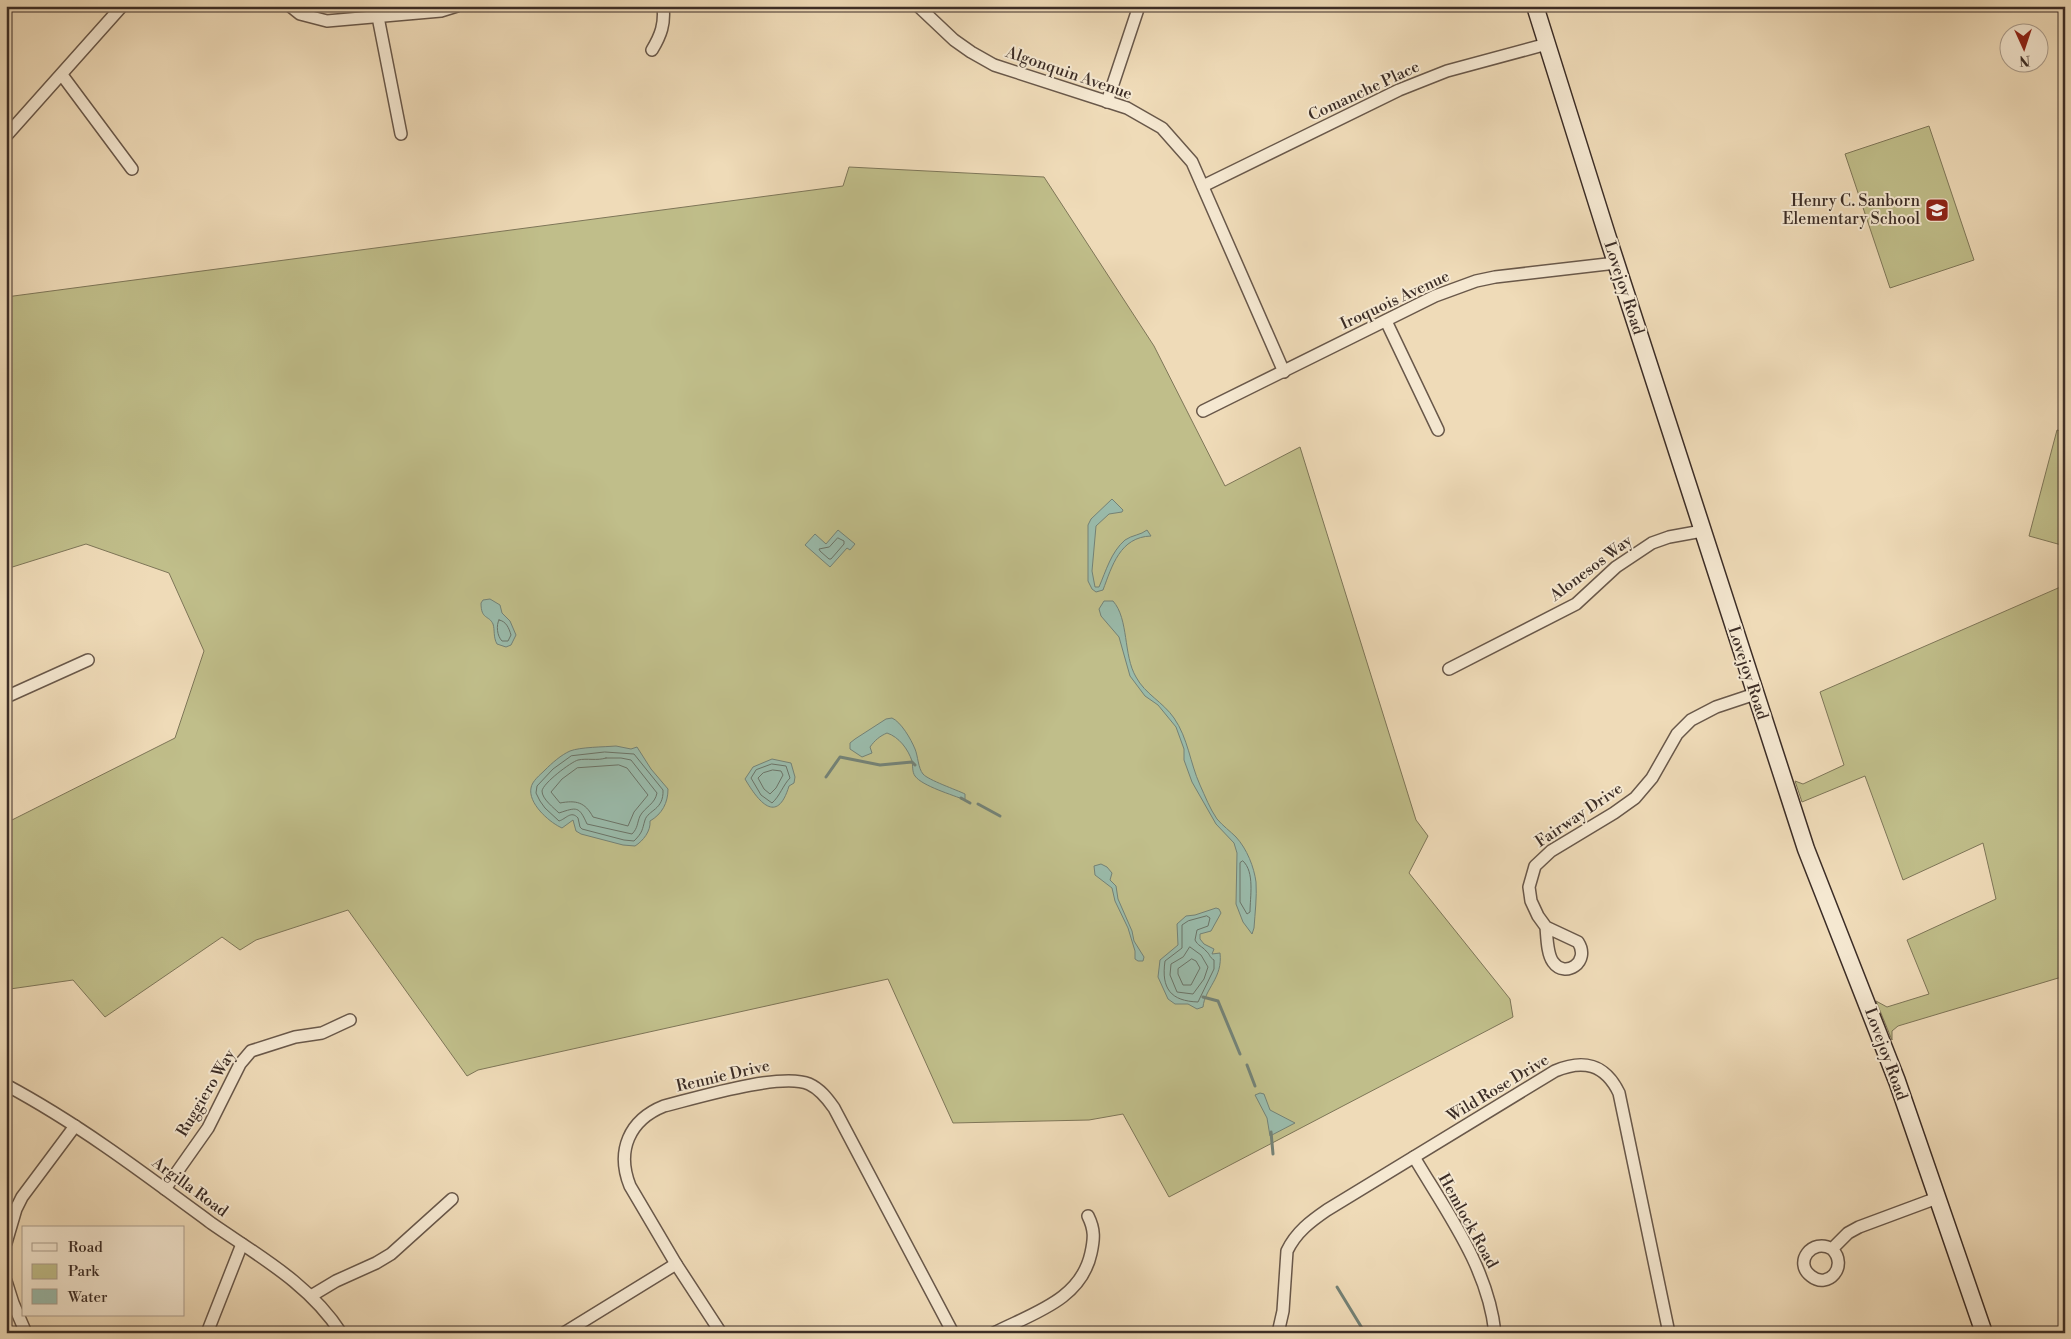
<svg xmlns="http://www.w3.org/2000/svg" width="2071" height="1339" viewBox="0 0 2071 1339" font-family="'Libre Bodoni',serif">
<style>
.green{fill:#c0be8a;stroke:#7e7658}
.water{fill:#9abbab;stroke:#748276}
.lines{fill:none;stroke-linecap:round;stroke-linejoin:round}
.shore{stroke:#6b7468;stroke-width:1}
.stream{stroke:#748276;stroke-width:3}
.street-casing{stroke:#69584a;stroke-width:14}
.secondary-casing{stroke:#3c2d26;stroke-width:19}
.street{stroke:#f5e8d1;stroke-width:11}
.secondary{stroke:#f5e8d1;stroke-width:16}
.labels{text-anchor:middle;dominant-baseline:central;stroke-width:4;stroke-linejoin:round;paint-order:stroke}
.street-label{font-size:16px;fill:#3c2d26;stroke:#f5e8d1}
.poi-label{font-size:16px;fill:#3c2d26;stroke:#f5e8d1;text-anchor:end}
</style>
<rect width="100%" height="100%" fill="#efdbb8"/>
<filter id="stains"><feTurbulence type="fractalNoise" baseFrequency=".004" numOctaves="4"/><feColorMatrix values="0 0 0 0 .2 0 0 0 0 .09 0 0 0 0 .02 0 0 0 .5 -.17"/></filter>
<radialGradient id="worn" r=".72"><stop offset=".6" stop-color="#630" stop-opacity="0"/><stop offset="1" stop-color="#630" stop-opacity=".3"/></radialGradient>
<g class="green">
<polygon points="1929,126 1974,260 1890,288 1845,154"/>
<polygon points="849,167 1044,177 1154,346 1225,486 1300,447 1416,820 1428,836 1409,873 1510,999 1513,1017 1169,1197 1123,1114 1089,1120 953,1123 888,979 478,1070 467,1076 348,910 256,940 240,950 222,937 105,1017 73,980 10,989 6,975 6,823 175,738 204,651 169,573 86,544 6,569 6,297 843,186"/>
<polygon points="2057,430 2065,432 2065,546 2029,536"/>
<polygon points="2065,585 2065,976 1898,1026 1892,1031 1892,1040 1876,1001 1887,1007 1929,994 1907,940 1996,899 1983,843 1903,880 1865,776 1802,802 1795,781 1803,784 1844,765 1820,692"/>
</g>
<g class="water">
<path d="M1112 499 1123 510 1122 512 1109 514 1096 526 1092 571 1095 587H1099C1106 571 1111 552 1125 540 1132 535 1141 535 1147 530L1151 536C1120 537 1112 566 1103 590L1096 592 1092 589 1088 581V525L1091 519Z"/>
<polygon points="838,530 855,544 850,550 847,548 830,567 805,545 815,534 826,544"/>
<path d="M490 599 500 605 502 613 510 621 516 635 511 645 506 647 497 644C493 637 495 630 493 624 489 615 481 620 481 603L483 600Z"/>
<path d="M1104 601H1113C1129 619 1123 655 1136 677 1145 694 1163 702 1174 718 1188 738 1190 763 1200 785 1205 796 1210 809 1217 819 1223 826 1230 831 1236 837 1247 849 1254 867 1256 882 1257 897 1255 913 1254 928L1252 934 1243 922 1236 904 1237 853 1234 843 1216 824 1192 782 1184 760V749L1176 727 1158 705 1145 696 1130 676 1119 637 1101 616 1099 609Z"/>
<path d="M892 718C901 722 911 739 915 749 918 756 918 768 923 774 928 780 957 790 965 794V800C953 795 922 786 915 776 912 772 913 766 912 761 908 749 899 737 887 733 880 736 875 740 870 747L872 753 862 757 850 749V743L855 739 886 719Z"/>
<path d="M616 746 631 749 637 747 651 769 668 789C668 803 662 814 650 821 651 831 643 841 635 846L623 845 581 834 576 831 573 820 562 828 560 827C548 821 528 803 531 788 532 781 540 775 545 770 552 763 561 755 570 751 580 747 604 747 616 746Z"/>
<path d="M772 759 791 763 795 777 794 783 789 786C777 826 758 801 745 779L753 767Z"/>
<polygon points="1101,864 1107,867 1112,873 1110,880 1116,886 1118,899 1132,931 1134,941 1144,957 1143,961 1138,961 1135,959 1135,951 1128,928 1115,901 1112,888 1095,875 1094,866"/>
<path d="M1216 908 1219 909 1221 913 1211 931 1200 934V939L1204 944 1214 949 1212 954 1220 953C1223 978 1205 988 1203 1007L1197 1009 1188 1004H1175L1168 999 1158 977 1160 960 1178 945 1177 924 1186 916 1195 915Z"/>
<polygon points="1260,1093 1264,1094 1270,1110 1295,1123 1270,1136 1267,1118 1255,1095"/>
</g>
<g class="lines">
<g class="shore">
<polygon points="838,538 844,541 844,544 831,559 829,559 820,551 819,549 829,547"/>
<path d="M499 620C506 621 509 628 511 635L508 641H502C497 636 496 625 499 620Z"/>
<path d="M605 752 634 754 663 790C664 810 648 810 645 820 642 830 643 832 634 841L624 840 582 829 580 827 578 818C571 810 566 819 559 821L545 808 540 801 536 793 537 786 553 769 571 756Z"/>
<path d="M606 758H621L631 760 657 793C655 804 645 807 640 816 637 823 638 828 632 834L587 824C579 806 577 807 559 813 554 808 542 799 542 791 543 783 571 762 578 760 587 758 597 761 606 758Z"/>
<path d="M772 764 786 766 790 778C783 785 780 796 772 803L761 795 751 778 756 770Z"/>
<path d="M619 765 627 768 648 795 634 812 628 826 593 817C585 802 576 800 560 803L551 792 562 779 577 768Z"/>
<polygon points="773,770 781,771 783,775 776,788 770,794 764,789 758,778 763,773"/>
<path d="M1243 861C1255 872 1250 897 1250 912L1247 914 1240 902V863Z"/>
<path d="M1207 916 1210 918 1208 926 1197 930 1195 940C1198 946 1202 946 1206 951 1210 954 1209 957 1214 960V969L1198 1002C1171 1001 1161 989 1165 961L1182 948V925L1188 921Z"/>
<polygon points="1190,947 1201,955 1208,967 1204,979 1193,994 1177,992 1170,975 1171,964 1183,957"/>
<polygon points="1192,959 1196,961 1200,968 1191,985 1183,985 1178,974 1178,969"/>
</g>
<g class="stream">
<polyline points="826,777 840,757 880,765 912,762 915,765"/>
<polyline points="961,798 970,803"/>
<polyline points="978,804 1000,816"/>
<polyline points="1203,997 1218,1001 1240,1054"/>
<polyline points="1247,1065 1255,1086"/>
<polyline points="1271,1132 1273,1154"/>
<polyline points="1337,1287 1365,1333"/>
</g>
<g class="street-casing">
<g id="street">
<polyline points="290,6 300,14 327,21 441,11 457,6"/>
<polyline points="918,6 954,40 971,52 994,65 1127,108 1162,128 1192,162 1284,372"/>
<polyline points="378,17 401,134"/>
<path d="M652 50C661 35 665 24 663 6"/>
<polyline points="62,75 132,169"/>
<polyline points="1107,102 1139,6"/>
<polyline points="6,136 122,6"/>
<polyline points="1203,186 1399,90 1447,71 1547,44"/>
<polyline points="1386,321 1438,430"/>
<polyline points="1203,411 1435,296 1476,281 1495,277 1616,263"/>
<polyline points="1449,669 1576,604 1616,567 1652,543 1669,537 1702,531"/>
<polyline points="6,697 88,660"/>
<path d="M1546 927C1547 937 1547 954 1553 962 1565 979 1591 962 1578 942L1546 927 1538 916 1531 901 1529 887 1535 866 1551 851 1614 813 1635 798 1652 778 1677 734 1691 720 1716 707 1755 694"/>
<path d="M6 1085C79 1124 145 1174 211 1223 257 1255 310 1284 341 1333"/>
<path d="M1414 1157C1447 1213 1488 1267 1495 1333"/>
<polyline points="165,1189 208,1128 240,1064 251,1051 295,1037 322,1033 350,1020"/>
<polyline points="6,1243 16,1209 22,1197 75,1126"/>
<path d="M1832 1249C1812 1237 1793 1263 1811 1276 1828 1290 1849 1266 1832 1249L1848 1233 1859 1227 1937 1198"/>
<path d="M676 1264 630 1186C616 1151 629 1120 664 1106 696 1098 781 1072 809 1084 820 1089 827 1098 834 1108L953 1333"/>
<polyline points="6,1281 13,1303 26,1333"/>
<polyline points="311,1296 336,1281 376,1263 391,1254 452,1199"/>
<polyline points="207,1333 242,1244"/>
<polyline points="564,1333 676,1264 721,1333"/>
<path d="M994 1333C1033 1313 1081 1300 1091 1253 1094 1239 1095 1230 1088 1216"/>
<path d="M1278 1333 1283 1311 1287 1251C1296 1232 1311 1221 1327 1210L1555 1071C1583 1059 1605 1064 1619 1093L1669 1333"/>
</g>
</g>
<g class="secondary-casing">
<polyline id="secondary" points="1535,6 1607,235 1806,849 1897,1081 1984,1333"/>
</g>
<use href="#street" class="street"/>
<use href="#secondary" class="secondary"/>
</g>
<defs>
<g id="school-square" transform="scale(1.25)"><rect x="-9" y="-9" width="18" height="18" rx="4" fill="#8f2418" stroke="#f5e8d1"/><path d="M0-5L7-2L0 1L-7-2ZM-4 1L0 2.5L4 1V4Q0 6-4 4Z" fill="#fff"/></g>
</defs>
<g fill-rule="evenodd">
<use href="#school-square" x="1937" y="210"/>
</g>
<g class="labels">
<g class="street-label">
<text transform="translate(1069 73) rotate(19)">Algonquin Avenue</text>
<text transform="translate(1364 91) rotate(-25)">Comanche Place</text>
<text transform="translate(1624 288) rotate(72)">Lovejoy Road</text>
<text transform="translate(1395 300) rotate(-25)">Iroquois Avenue</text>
<text transform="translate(1591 568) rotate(-37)">Alonesos Way</text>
<text transform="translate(1748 673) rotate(72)">Lovejoy Road</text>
<text transform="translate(1579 815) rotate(-34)">Fairway Drive</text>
<text transform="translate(1886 1054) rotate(70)">Lovejoy Road</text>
<text transform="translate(723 1076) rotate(-13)">Rennie Drive</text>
<text transform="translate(1498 1088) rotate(-31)">Wild Rose Drive</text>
<text transform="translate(206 1093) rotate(-59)">Ruggiero Way</text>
<text transform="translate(190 1187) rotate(36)">Argilla Road</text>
<text transform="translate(1468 1221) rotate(61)">Hemlock Road</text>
</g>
<g class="poi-label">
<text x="1920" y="201">Henry C. Sanborn<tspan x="1920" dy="18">Elementary School</tspan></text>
</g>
</g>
<rect width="2071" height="1339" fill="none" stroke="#efdbb8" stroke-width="25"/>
<rect x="8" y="8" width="2056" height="1324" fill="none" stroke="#3c2d26" stroke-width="2.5"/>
<rect x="12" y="12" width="2046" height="1314" fill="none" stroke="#3c2d26"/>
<rect x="22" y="1226" width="162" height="90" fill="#f5e8d1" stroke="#ab9d8d"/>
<rect x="32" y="1243" width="25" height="8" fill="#f5e8d1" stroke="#ab9d8d"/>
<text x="68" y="1252" font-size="15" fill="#3c2d26">Road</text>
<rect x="32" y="1264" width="25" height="15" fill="#c0be8a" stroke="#ab9d8d"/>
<text x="68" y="1276" font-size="15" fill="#3c2d26">Park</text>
<rect x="32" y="1289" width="25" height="15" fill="#9abbab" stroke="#ab9d8d"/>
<text x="68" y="1302" font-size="15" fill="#3c2d26">Water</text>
<g transform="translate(2024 48) rotate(177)"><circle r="24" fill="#f5e8d1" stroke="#ab9d8d"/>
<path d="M0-4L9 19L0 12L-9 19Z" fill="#8f2418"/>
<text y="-8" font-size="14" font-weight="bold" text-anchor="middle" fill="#3c2d26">N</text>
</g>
<rect width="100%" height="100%" filter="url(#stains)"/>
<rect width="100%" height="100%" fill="url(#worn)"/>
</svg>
